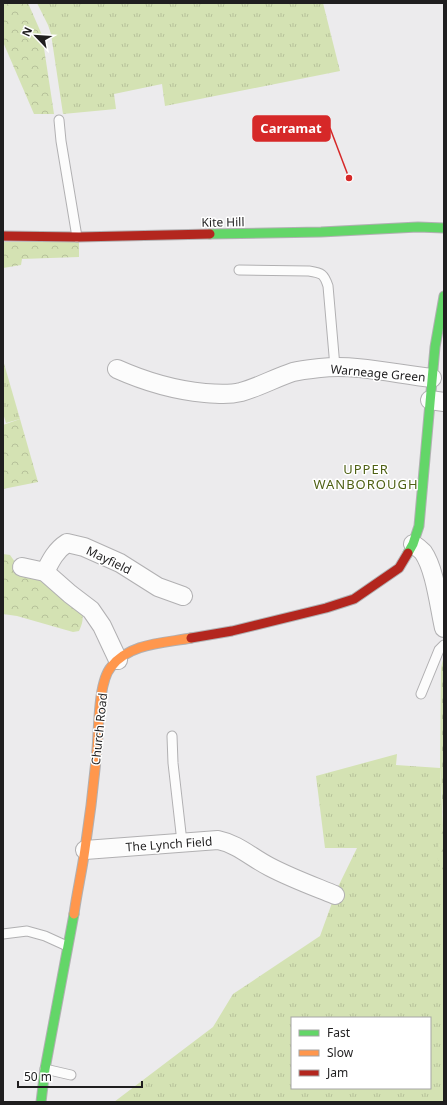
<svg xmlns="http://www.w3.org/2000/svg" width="447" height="1105" viewBox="0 0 447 1105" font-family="'Noto Sans',sans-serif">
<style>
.grass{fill:url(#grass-tufts);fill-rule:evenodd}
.forest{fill:url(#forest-crowns)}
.cemetery{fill:url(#cemetery-stones)}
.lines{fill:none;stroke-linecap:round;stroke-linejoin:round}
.lane-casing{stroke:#b1b0b2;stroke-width:11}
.street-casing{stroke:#b1b0b2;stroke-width:20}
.fast-casing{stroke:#b1b0b2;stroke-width:11}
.slow-casing{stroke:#b1b0b2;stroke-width:11}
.jam-casing{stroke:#b1b0b2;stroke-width:11}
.lane{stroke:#fcfcfc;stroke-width:9}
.street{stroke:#fcfcfc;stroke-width:18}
.fast{stroke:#63d668;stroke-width:9}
.slow{stroke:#ff974d;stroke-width:9}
.jam{stroke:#b3261e;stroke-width:9}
.labels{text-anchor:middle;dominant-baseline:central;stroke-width:3;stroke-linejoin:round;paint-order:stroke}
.street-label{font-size:12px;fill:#1f1e1f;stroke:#fff}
.neighbourhood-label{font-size:13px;letter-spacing:1px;fill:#4e6014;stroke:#fff}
.leader{fill:none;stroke:#d62828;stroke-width:1.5}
.callout-dot{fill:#d62828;stroke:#fff;stroke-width:1.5}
.callout{fill:#d62828;stroke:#d62828;stroke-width:1.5}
.callout-label{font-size:13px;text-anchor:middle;font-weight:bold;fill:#fff}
</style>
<defs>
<pattern id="grass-tufts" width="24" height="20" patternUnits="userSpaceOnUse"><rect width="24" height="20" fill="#d4e2b3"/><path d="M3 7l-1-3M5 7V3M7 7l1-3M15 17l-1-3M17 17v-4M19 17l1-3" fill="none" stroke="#b6c19a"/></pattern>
<pattern id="forest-crowns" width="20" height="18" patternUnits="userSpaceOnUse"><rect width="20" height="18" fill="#d4e2b3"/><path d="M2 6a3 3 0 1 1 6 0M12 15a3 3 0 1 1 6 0" fill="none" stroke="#b6c19a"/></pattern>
<pattern id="cemetery-stones" width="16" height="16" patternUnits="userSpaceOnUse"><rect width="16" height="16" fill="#d4e2b3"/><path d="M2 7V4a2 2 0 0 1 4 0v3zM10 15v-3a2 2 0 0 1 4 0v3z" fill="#b6c19a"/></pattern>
</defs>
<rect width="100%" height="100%" fill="#ecebed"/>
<g class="grass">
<polygon points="37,3 323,3 340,71 165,106 162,84 114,94 116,109 63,114 51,34 48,25"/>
<polygon points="3,360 20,419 6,423 3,413"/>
<path d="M397 754 396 765 440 768 443 826 438 858 444 859V1102H114L213 1027 233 994 320 936 337 889 357 848H325L316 776ZM292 1018H430V1088H292Z"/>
</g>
<g class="forest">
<polygon points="3,3 28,3 42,35 54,114 34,114 3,42"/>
<polygon points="79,241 79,257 22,259 21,265 3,268 3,242"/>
<polygon points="20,419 38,482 3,489 3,425"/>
<path d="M3 554 10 555 15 562C34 574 68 591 80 610 85 617 82 624 79 631L73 632 17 616 3 614Z"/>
<path d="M443 826 444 830V871C432 860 440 840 443 826Z"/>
</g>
<polygon class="cemetery" points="444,655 444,830 440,768 441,668"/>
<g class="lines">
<g class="lane-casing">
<g id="lane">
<polyline points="59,120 61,141 77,237"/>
<path d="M239 270 309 271C322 273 324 274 328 286L335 367"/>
<polyline points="421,694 439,650 444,645"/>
<polyline points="172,736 173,763 182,842"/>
<polyline points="3,934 27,931 45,936 67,946"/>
<polyline points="45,1069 71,1075"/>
</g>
</g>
<g class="street-casing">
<g id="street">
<path d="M117 369C146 382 173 390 205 393 217 394 229 395 241 392 259 387 275 378 293 372 301 370 311 369 320 368 357 364 395 374 432 378"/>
<polyline points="430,400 444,402"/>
<path d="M413 544C416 546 420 549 423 552 435 569 439 606 444 628"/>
<polyline points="22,567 45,572 70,594 91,610 102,626 118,660"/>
<path d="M45 572C51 560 56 550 67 543L84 547 120 563 158 587 183 596"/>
<path d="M85 850 218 840C238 844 252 858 270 867 291 878 313 886 335 895"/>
</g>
</g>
<g class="fast-casing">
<g id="fast">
<polyline points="210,234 321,232 418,227 444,228"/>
<polyline points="408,553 413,544 419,526 435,347 444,296"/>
<polyline points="41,1102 45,1069 74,914"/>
</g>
</g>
<g class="slow-casing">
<path id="slow" d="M74 914C77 892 82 871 85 849 90 816 94 783 97 749 99 729 98 682 111 667 129 643 165 643 191 638"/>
</g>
<g class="jam-casing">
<g id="jam">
<polyline points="3,236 79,237 210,234"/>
<polyline points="191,638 232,631 326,608 354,599 399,568 408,553"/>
</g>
</g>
<use href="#lane" class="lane"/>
<use href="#street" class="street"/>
<use href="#fast" class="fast"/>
<use href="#slow" class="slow"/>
<use href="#jam" class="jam"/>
</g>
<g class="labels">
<g class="street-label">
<text transform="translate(223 222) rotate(-1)">Kite Hill</text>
<text transform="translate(378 373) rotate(5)">Warneage Green</text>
<text transform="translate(109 560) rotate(26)">Mayfield</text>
<text transform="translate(99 729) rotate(-84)">Church Road</text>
<text transform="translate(169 844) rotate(-4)">The Lynch Field</text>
</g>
<g class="neighbourhood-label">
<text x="366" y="469">UPPER<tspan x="366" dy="15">WANBOROUGH</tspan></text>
</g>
</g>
<path class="leader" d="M349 178L330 128"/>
<circle class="callout-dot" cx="349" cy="178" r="4"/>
<rect class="callout" x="253" y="116" width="77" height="25" rx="4"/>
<g class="callout-label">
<text x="291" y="133">Carramat</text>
</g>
<rect width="447" height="1105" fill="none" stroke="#1f1e1f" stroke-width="8"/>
<rect x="291" y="1017" width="140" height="72" fill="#ffffff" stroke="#a5a5a5"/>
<rect x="299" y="1030" width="20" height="6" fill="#63d668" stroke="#a5a5a5"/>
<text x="327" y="1037" font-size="12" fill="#1f1e1f">Fast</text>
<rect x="299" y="1050" width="20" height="6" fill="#ff974d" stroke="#a5a5a5"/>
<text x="327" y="1057" font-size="12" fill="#1f1e1f">Slow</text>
<rect x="299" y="1070" width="20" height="6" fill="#b3261e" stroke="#a5a5a5"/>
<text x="327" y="1077" font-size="12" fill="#1f1e1f">Jam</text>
<g transform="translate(36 36) rotate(295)" stroke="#ffffff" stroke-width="3" paint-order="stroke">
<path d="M0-3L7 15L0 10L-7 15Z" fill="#1f1e1f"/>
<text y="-6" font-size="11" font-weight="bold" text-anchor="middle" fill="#1f1e1f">N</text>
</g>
<path d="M18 1081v6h124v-6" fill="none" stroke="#1f1e1f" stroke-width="2"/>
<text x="24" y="1081" font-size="12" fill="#1f1e1f" stroke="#ffffff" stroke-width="3" paint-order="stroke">50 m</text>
</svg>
